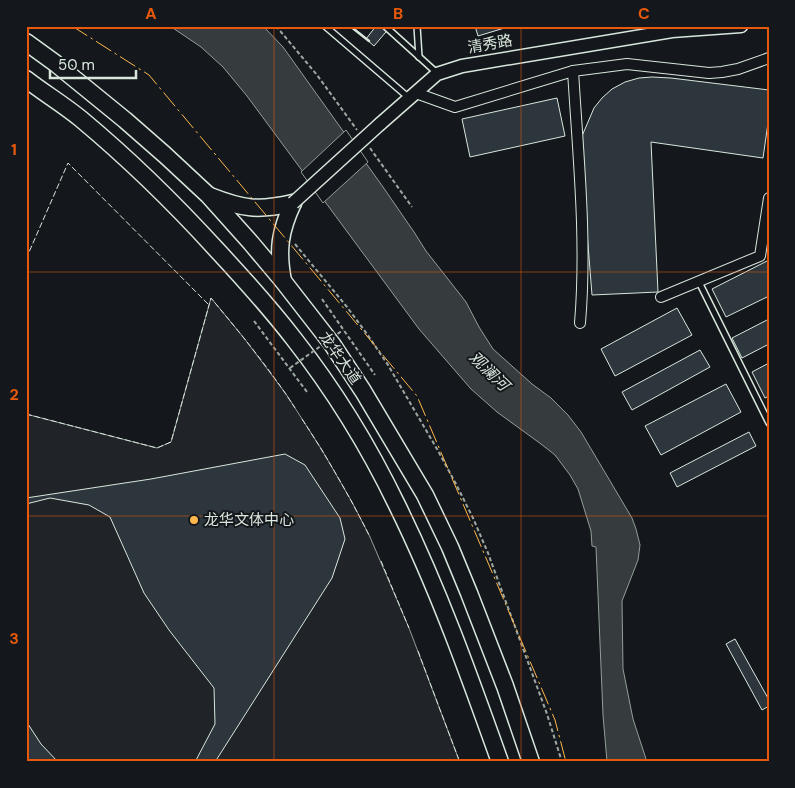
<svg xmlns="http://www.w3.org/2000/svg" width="795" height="788" viewBox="0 0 795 788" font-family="'DM Sans','Noto Sans SC',sans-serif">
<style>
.green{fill:#202428;stroke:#939e99}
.water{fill:#363b3e;stroke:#939e99}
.pier{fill:#14181c;stroke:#939e99}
.building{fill:#2c363c;stroke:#d8e6dc}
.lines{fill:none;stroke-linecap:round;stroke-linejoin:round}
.service-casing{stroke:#d8e6dc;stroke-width:8}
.minor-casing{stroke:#d8e6dc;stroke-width:12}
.tertiary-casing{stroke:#d8e6dc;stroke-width:15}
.primary-casing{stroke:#d8e6dc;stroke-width:19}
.path{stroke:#9da8a2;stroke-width:2;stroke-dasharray:4 2.5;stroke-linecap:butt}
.service{stroke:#14181c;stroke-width:5}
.minor{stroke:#14181c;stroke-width:10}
.tertiary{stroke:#14181c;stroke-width:12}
.primary{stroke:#14181c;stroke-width:16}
.tertiary-bridge-casing{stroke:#d8e6dc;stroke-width:15;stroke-linecap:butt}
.path-bridge{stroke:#9da8a2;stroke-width:2;stroke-dasharray:4 2.5;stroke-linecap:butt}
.tertiary-bridge{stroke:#14181c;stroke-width:12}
.fence{stroke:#d8e6dc;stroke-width:1;stroke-dasharray:6 2.5;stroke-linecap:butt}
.wall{stroke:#d8e6dc;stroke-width:2.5}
.power{stroke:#ffb74d;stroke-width:1;stroke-dasharray:18 4 2.5 4;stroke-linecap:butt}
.grid{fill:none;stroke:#e8590c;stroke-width:1;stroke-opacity:0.55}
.poi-dot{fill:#ffb74d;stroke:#14181c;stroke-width:2}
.labels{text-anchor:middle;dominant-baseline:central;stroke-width:4;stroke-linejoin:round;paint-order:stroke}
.street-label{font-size:15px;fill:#d8e6dc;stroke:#14181c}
.poi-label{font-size:15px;fill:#d8e6dc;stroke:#14181c;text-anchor:start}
.water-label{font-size:16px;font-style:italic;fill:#d8e6dc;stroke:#14181c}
.neatline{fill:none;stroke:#e8590c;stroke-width:2}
.grid-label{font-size:16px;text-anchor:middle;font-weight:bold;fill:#e8590c}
</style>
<rect width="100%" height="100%" fill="#14181c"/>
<polygon class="green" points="211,298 244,338 286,394 322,450 352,502 370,537 409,628 459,760 458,762 26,762 26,414 157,448 171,442"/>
<polygon class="water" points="170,26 263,26 283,47 383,187 414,232 426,251 466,302 479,327 493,349 532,384 551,398 568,415 581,432 632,518 636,529 640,545 638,560 622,601 623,669 633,719 647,762 607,762 603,715 596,547 592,546 591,531 578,489 570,475 555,455 541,444 497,412 471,389 419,329 247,96 223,67 201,47"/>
<polygon class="pier" points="346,130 368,162 323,203 301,172"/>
<g class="building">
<polygon points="376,26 391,26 374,46 366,39"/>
<polygon points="475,26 511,26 478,36"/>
<polygon points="652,77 671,78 769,90 769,116 763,158 651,142 658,292 592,295 581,156 582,136 594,108 602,98 612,89 625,82 639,78"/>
<polygon points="557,98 565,136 470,157 462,119"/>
<polygon points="769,260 769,296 726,317 712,289"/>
<polygon points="677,308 692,335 615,376 601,349"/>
<polygon points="769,319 769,344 742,358 732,338"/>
<polygon points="700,350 710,367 632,410 622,392"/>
<polygon points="769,363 769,396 765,398 752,372"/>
<polygon points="726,384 741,412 661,455 645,426"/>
<polygon points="749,432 756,446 677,487 670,473"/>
<polygon points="285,454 305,465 340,518 345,539 332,578 215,762 195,762 215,724 214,688 169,630 144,593 110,517 89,505 50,498 26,504 26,498 151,479"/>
<polygon points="735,639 769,700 769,706 762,710 726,644"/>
<polygon points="26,721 41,744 58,762 26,762"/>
</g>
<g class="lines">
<g class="service-casing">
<g id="service">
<polyline points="325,26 408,97"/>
<polyline points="385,26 437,73"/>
<polyline points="417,26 419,57"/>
<polyline points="699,282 769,423"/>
</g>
</g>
<g class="minor-casing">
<g id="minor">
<polyline points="416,93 455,107 573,71"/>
<polyline points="661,297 760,256 769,198"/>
<path d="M580 323C587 240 578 154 573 71L627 64 709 73 722 72 738 69 769 58"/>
</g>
</g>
<g class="tertiary-casing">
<polyline id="tertiary" points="380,124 437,74 462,66 672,31 741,26"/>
</g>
<g class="primary-casing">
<g id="primary">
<polyline points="26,42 55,63 125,120 165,155 208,195 251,243 283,281 332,344 363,391 425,495 450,547 469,593 505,686 531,762"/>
<path d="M26 79C44 93 64 105 81 119 129 159 174 203 216 249 243 278 270 308 294 339 334 390 369 447 397 505 438 588 469 675 500 762"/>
<path d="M210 196C243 209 258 211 293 203"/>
<path d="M283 281C277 250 280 231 293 203"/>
</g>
</g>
<g class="path">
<polyline points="276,26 317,75 357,130"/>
<polyline points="370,148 412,207"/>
<polyline points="295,244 347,307 367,334 388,365 437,449 456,484 473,518 488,553 547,714 562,762"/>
<polyline points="322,299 375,375"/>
<polyline points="254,321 307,392"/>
</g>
<use href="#service" class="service"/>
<use href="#minor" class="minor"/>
<use href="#tertiary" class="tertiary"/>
<use href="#primary" class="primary"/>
<g class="tertiary-bridge-casing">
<polyline id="tertiary-bridge" points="293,203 380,124"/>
</g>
<polyline class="path-bridge" points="290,368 343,330"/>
<use href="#tertiary-bridge" class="tertiary-bridge"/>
<g class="fence">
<polyline points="26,259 68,163 209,305"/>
<path d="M26 414 157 448 171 442 211 298C240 333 270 369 295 408"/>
<path d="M302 419C327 457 350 497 370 537"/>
<polyline points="381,561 409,628"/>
<polyline points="418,651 459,760 458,762"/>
</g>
<polyline class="wall" points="350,26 369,41"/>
<polyline class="power" points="72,26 149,75 417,396 555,720 566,762"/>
</g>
<path class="grid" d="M274 26V762M521 26V762M26 272H769M26 516H769"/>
<circle class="poi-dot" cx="194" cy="520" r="5"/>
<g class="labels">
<g class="street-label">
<text transform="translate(490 44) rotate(-10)">清秀路</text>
<text transform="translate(340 358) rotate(55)">龙华大道</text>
</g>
<g class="poi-label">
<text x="204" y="520">龙华文体中心</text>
</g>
<g class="water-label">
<text transform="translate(489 371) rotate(44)">观澜河</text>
</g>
</g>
<rect width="795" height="788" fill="none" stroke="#14181c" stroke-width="55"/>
<path d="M50 70v8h86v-8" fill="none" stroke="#d8e6dc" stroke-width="2.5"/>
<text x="58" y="70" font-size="15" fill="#d8e6dc" stroke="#14181c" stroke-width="4" paint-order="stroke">50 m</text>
<rect x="28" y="28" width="740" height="732" class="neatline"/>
<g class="grid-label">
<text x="151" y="19">A</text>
<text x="398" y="19">B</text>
<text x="644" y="19">C</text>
<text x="14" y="155">1</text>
<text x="14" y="400">2</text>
<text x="14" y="644">3</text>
</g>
</svg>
